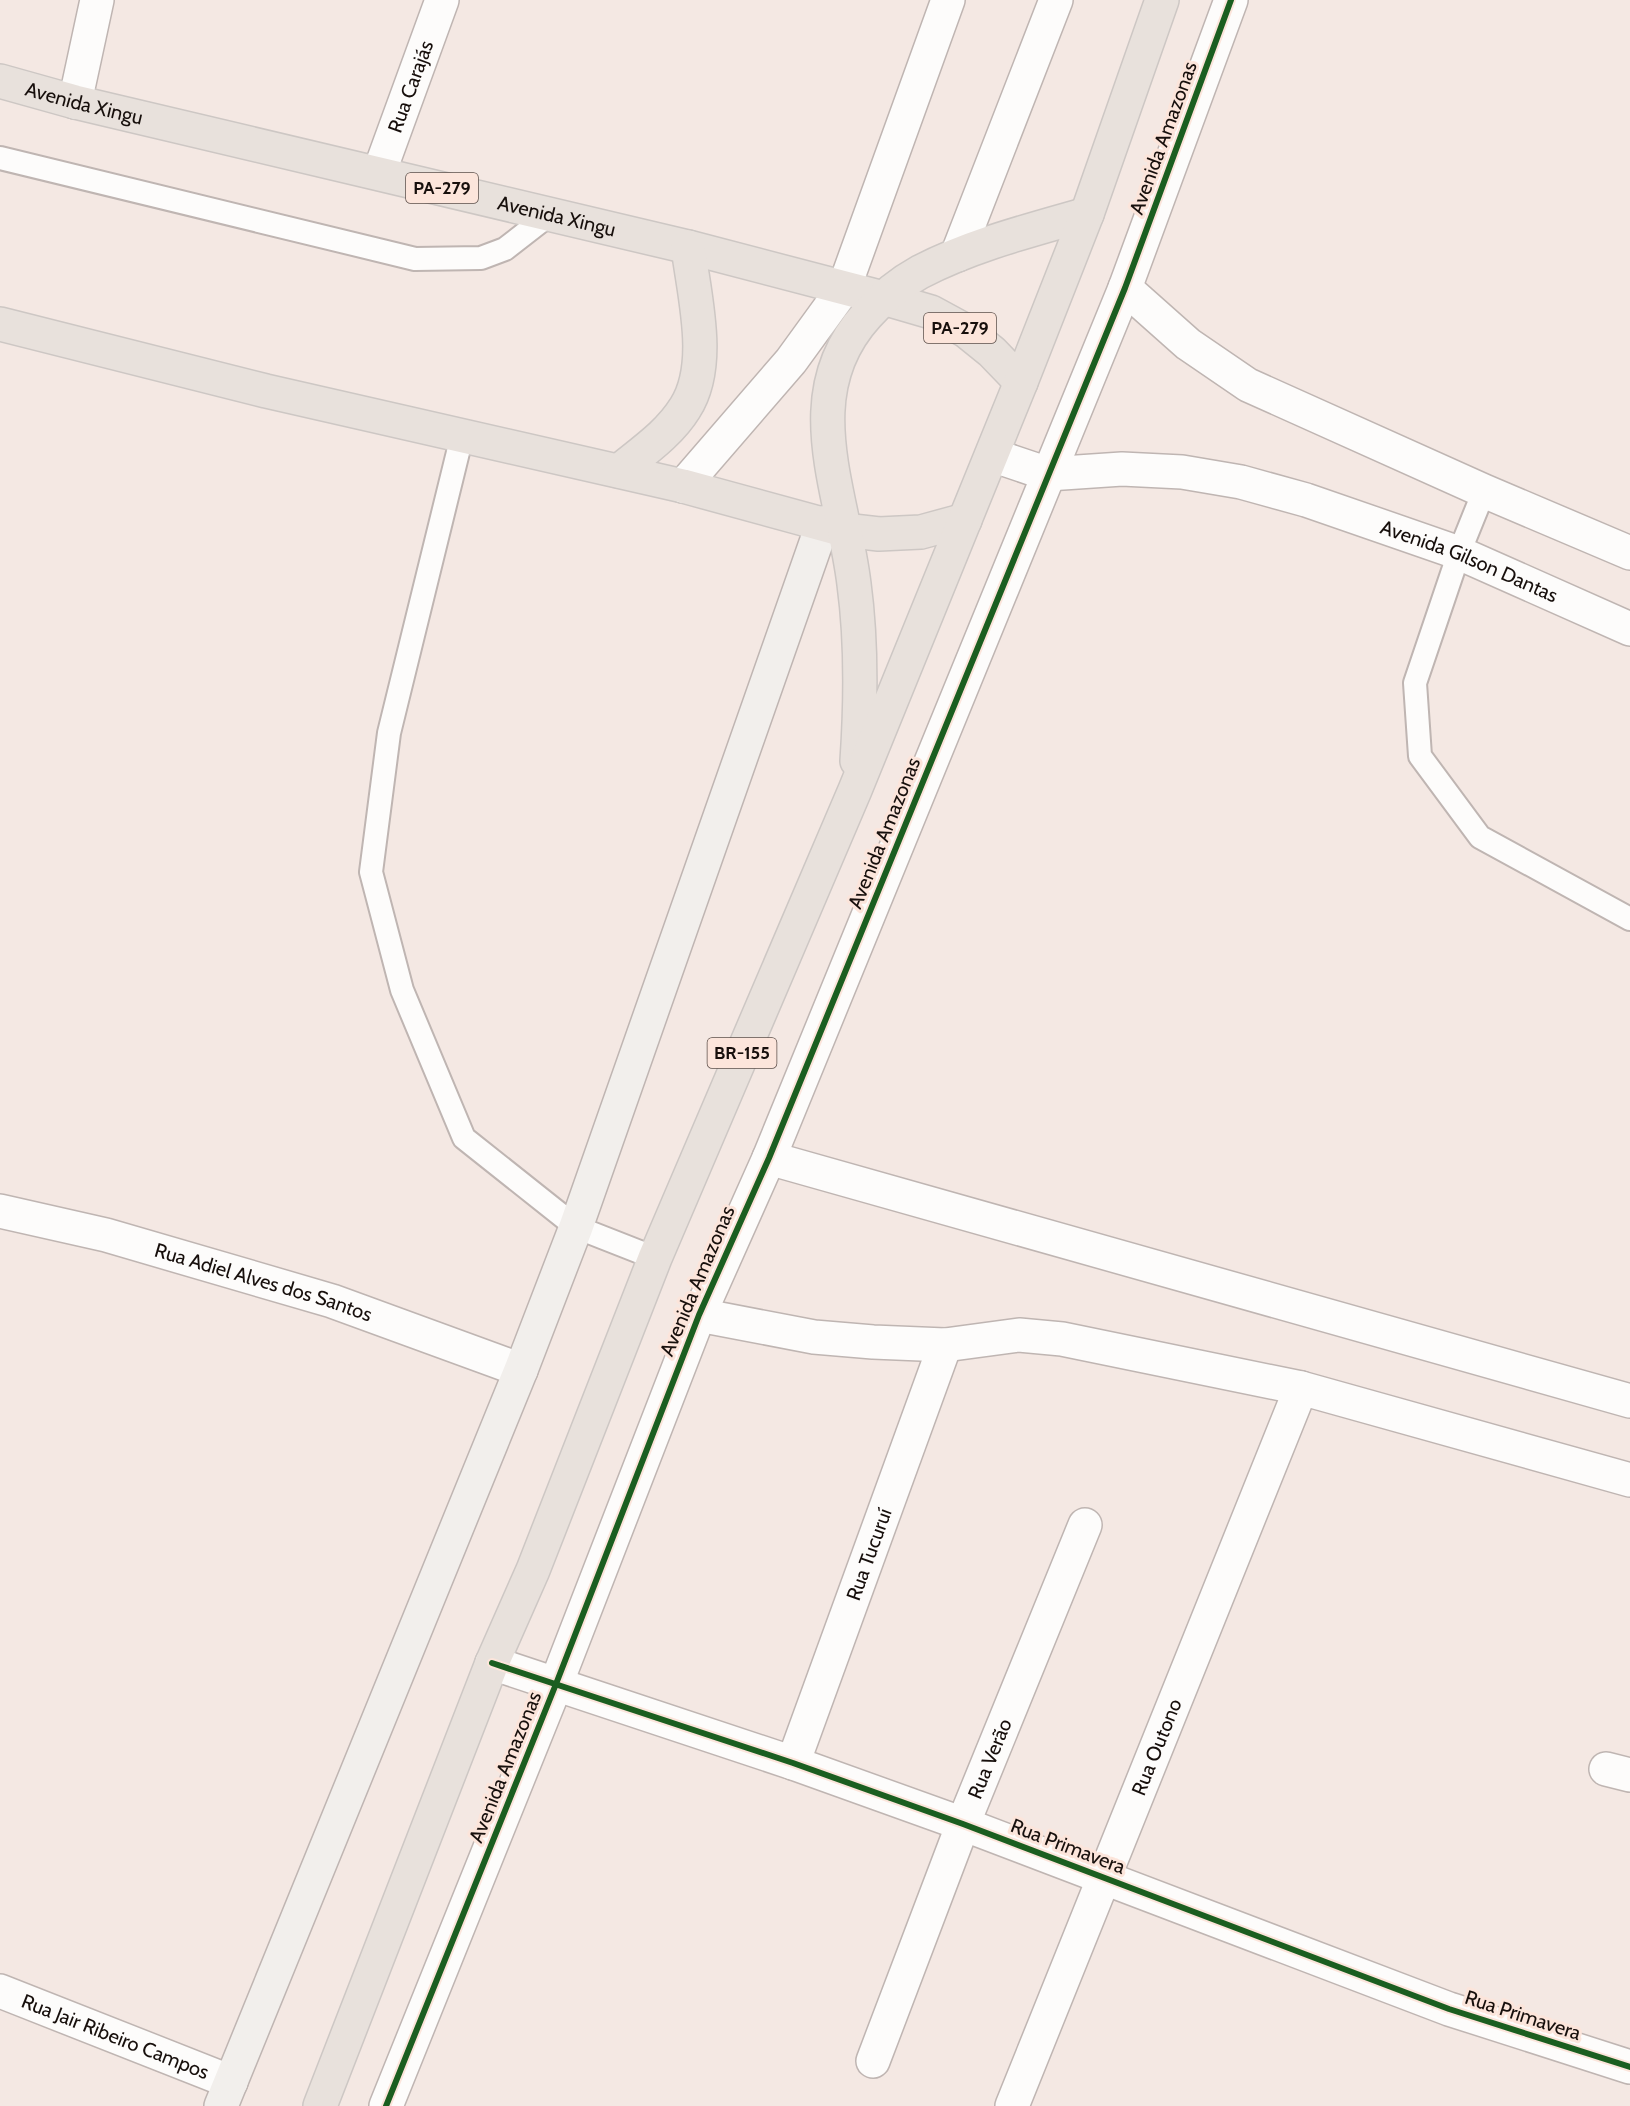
<svg xmlns="http://www.w3.org/2000/svg" width="1630" height="2106" viewBox="0 0 1630 2106" font-family="Cabin,sans-serif">
<style>
.lines{fill:none;stroke-linecap:round;stroke-linejoin:round}
.lane-casing{stroke:#bfb5b2;stroke-width:26}
.street-casing{stroke:#bfb5b2;stroke-width:36}
.secondary-casing{stroke:#bfb5b2;stroke-width:36}
.primary-casing{stroke:#cdc7c4;stroke-width:36}
.lane{stroke:#fdfcfb;stroke-width:22}
.street{stroke:#fdfcfb;stroke-width:33}
.secondary{stroke:#f2efec;stroke-width:33}
.primary{stroke:#e8e1dc;stroke-width:33}
.cycleway-casing{stroke:#fce5db;stroke-width:10}
.cycleway{stroke:#1b5e20;stroke-width:6}
.labels{text-anchor:middle;dominant-baseline:central;stroke-width:6;stroke-linejoin:round;paint-order:stroke}
.shield{fill:#fce5db;stroke:#5c4f4a;stroke-width:1.5}
.shield-label{font-size:18px;font-weight:bold;fill:#170f0c}
.street-label{font-size:20px;fill:#170f0c;stroke:#fce5db}
</style>
<rect width="100%" height="100%" fill="#f4e8e3"/>
<g class="lines">
<g class="lane-casing">
<g id="lane">
<polyline points="0,158 415,259 481,258 505,249 550,214"/>
<polyline points="462,436 389,733 371,872 402,990 464,1138 576,1227 655,1258"/>
<polyline points="1484,491 1459,553 1415,683 1420,756 1480,837 1630,919"/>
</g>
</g>
<g class="street-casing">
<g id="street">
<polyline points="75,102 97,0"/>
<path id="s1" d="M379 173 442 0"/>
<polyline points="957,255 1056,0"/>
<polyline points="1125,288 1188,344 1248,385 1484,491 1630,553"/>
<path id="s2" d="M992 455 1048 474 1122 469 1182 472 1241 482 1306 500 1459 553 1630 629"/>
<polyline points="683,486 791,361 844,288 948,0"/>
<polyline points="769,1158 1630,1401"/>
<path id="s3" d="M0 1211 106 1235 332 1301 521 1370"/>
<polyline points="699,1315 814,1337 873,1342 945,1345 1019,1335 1062,1339 1301,1388 1630,1480"/>
<polyline points="492,1663 793,1763 963,1824 1449,2009 1630,2067"/>
<path id="s4" d="M793 1763 945 1345"/>
<polyline points="1606,1769 1630,1775"/>
<path id="s5" d="M0 1991 231 2082"/>
<path id="s6" d="M873 2061 963 1824 1085 1525"/>
<polyline points="386,2106 556,1684 699,1315 769,1158 1125,288 1231,0"/>
<path id="s7" d="M1012 2106 1301 1388"/>
</g>
</g>
<g class="secondary-casing">
<polyline id="secondary" points="221,2106 521,1370 576,1227 823,523"/>
</g>
<g class="primary-casing">
<g id="primary">
<path id="s8" d="M0 81 75 102 688 247 883 298 931 312 966 331 992 352 1021 382"/>
<polyline points="0,324 266,391 683,486 844,530 879,534 921,532 965,520"/>
<path d="M619 471C642 452 669 434 685 408 713 365 694 295 688 247"/>
<path d="M857 761C861 702 862 643 854 584 843 491 794 395 867 315 882 298 900 283 920 272 972 245 1031 230 1087 214"/>
<polyline points="320,2106 492,1663 533,1570 655,1258 855,790 1021,382 1087,214 1162,0"/>
</g>
</g>
<use href="#lane" class="lane"/>
<use href="#street" class="street"/>
<use href="#secondary" class="secondary"/>
<use href="#primary" class="primary"/>
<g class="cycleway-casing">
<g id="cycleway">
<polyline points="492,1663 793,1763 963,1824 1449,2009 1630,2067"/>
<polyline points="386,2106 556,1684 699,1315 769,1158 1125,288 1231,0"/>
</g>
</g>
<use href="#cycleway" class="cycleway"/>
</g>
<g class="labels">
<g class="shield">
<rect x="406" y="173" width="72" height="30" rx="4.5"/>
<rect x="924" y="313" width="72" height="30" rx="4.5"/>
<rect x="707.5" y="1038" width="69" height="30" rx="4.5"/>
</g>
<g class="shield-label">
<text x="442" y="188">PA-279</text>
<text x="960" y="328">PA-279</text>
<text x="742" y="1053">BR-155</text>
</g>
<g class="street-label">
<text stroke="none"><textPath href="#s1" startOffset="92">Rua Carajás</textPath></text>
<text stroke="none"><textPath href="#s8" startOffset="87">Avenida Xingu</textPath></text>
<text transform="translate(1163 138) rotate(-70)">Avenida Amazonas</text>
<text stroke="none"><textPath href="#s8" startOffset="573">Avenida Xingu</textPath></text>
<text stroke="none"><textPath href="#s2" startOffset="495">Avenida Gilson Dantas</textPath></text>
<text transform="translate(884 833) rotate(-68)">Avenida Amazonas</text>
<text transform="translate(697 1281) rotate(-67)">Avenida Amazonas</text>
<text stroke="none"><textPath href="#s3" startOffset="273">Rua Adiel Alves dos Santos</textPath></text>
<text stroke="none"><textPath href="#s4" startOffset="222">Rua Tucuruí</textPath></text>
<text stroke="none"><textPath href="#s7" startOffset="387">Rua Outono</textPath></text>
<text stroke="none"><textPath href="#s6" startOffset="324">Rua Verão</textPath></text>
<text transform="translate(505 1767) rotate(-68)">Avenida Amazonas</text>
<text transform="translate(1068 1846) rotate(21)">Rua Primavera</text>
<text transform="translate(1523 2015) rotate(18)">Rua Primavera</text>
<text stroke="none"><textPath href="#s5" startOffset="124">Rua Jair Ribeiro Campos</textPath></text>
</g>
</g>
</svg>
